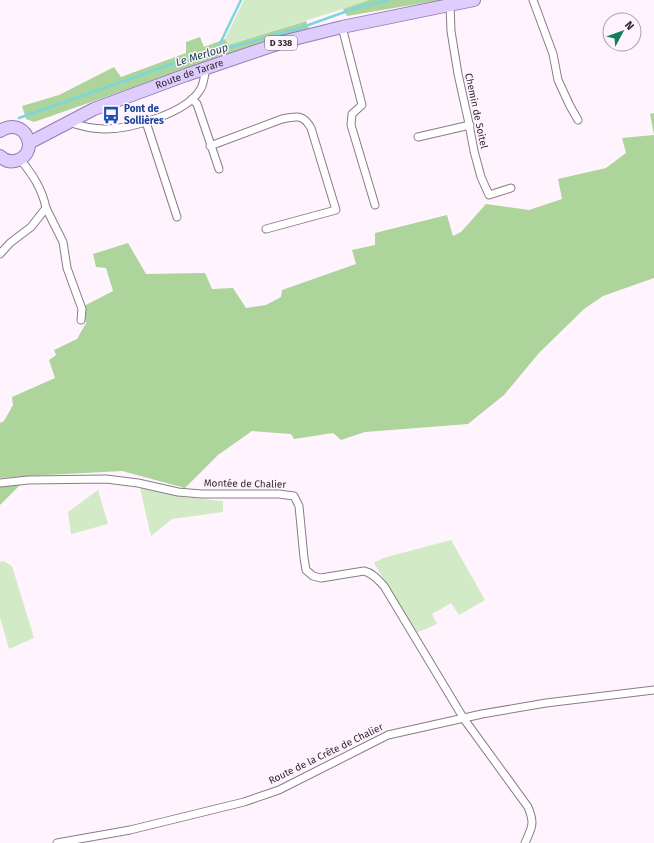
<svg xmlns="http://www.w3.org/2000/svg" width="654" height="843" viewBox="0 0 654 843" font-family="'Fira Sans',sans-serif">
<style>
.green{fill:#d2eac6}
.forest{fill:#add49a}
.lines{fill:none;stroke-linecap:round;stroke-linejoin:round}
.stream{stroke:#7bd7df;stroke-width:2.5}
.minor-casing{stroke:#8b7b89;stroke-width:9}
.primary-casing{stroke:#937eb3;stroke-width:14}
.minor{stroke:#fff;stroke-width:7}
.primary{stroke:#dfcdfd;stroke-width:12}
.labels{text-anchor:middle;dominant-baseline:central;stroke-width:3;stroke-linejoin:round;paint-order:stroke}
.shield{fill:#fff4fe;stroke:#6d656c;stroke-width:1}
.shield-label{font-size:9px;font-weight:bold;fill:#2e282d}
.street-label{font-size:10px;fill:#2e282d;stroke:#fff4fe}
.transit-label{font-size:10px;font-weight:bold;fill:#164399;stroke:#fff4fe;text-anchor:start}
.water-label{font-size:11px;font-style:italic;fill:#1a4548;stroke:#fff4fe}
</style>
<rect width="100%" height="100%" fill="#fff4fe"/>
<g class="green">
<polygon points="244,0 369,0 343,9 228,45 225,39"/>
<polygon points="140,488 183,497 223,501 223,512 172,519 151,536"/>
<polygon points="98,490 108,524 71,534 68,512"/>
<polygon points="451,540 485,600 459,615 451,603 432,614 437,624 416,633 374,563 383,558"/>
<polygon points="3,561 12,566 34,638 9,649 0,617 0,562"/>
</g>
<g class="forest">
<polygon points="369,0 441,0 347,16 343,9"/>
<polygon points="306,21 309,28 243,49 34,122 26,119 22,106 59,95 114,67 121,77 186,53 186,42 200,37 204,47 225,39 228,45"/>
<polygon points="654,113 654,278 603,296 584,309 539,353 504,395 468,424 365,432 341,440 333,433 294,439 291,434 252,431 218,455 185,488 122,471 27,476 0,478 0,423 4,421 13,405 12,397 55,378 49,360 56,355 54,350 77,339 86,323 84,306 113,291 106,268 96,267 93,254 128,243 146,274 205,273 212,289 233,288 246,308 266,305 281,297 282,290 356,264 352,250 375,245 375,233 447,215 453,236 461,232 486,204 529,210 562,199 558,179 606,168 626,153 622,138 654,135 650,114"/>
<polygon points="21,484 0,505 0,486"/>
</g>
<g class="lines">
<g class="stream">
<polyline points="216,52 241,0"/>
<polyline points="19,118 178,62 300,28 356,8 388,0"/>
</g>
<g class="minor-casing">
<g id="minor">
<polyline points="533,0 553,54 558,80 570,106 578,120"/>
<polyline points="450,5 451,31 458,74 468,119 474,151 481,177 489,195 511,188"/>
<polyline points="342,27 362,105 352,114 351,125 375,205"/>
<polyline points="192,99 197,104 219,169"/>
<path d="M69 122C80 126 94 129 105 129 132 129 186 113 200 90 204 85 204 75 206 69"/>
<polyline points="146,122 177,217"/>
<polyline points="418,137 470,125"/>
<path d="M210 146 282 119C296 116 303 114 311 128L336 210 266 229"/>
<polyline points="46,208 63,242 67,268 82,309 81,320"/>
<path d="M0 254 10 243 31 227 46 208C42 188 32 174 20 159"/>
<path d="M0 483 28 480 106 479 138 483 178 492 201 494H279L294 496 299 506 304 558 306 570 313 576 321 578 364 571C373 573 378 580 384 586L464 719 528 807C535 824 532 827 525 843"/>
<polyline points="57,843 130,830 244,802 279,790 388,735 482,714 546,703 654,690"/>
</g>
</g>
<g class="primary-casing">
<g id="primary">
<path d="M0 131C24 115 41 151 18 160 11 163 5 161 0 156"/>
<path id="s1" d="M29 143 94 109 186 75 286 41 342 27 474 0"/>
</g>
</g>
<use href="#minor" class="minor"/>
<use href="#primary" class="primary"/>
</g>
<defs>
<g id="bus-bare" transform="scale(1.38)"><path d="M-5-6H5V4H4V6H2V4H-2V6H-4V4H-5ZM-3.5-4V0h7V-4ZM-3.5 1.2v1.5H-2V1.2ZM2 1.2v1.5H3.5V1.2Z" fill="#1a4fb4" stroke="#fff4fe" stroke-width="2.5" paint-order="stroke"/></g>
</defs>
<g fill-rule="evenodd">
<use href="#bus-bare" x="111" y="115"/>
</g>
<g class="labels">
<rect class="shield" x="265" y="36" width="32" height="14" rx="3"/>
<g class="shield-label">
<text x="281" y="43">D 338</text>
</g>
<g class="street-label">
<text stroke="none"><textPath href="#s1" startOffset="175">Route de Tarare</textPath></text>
<text transform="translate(476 111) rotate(78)">Chemin de Soitel</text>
<text transform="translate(245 484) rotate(1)">Montée de Chalier</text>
<text transform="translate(326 754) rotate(-26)">Route de la Crête de Chalier</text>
</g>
<g class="transit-label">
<text x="124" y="109">Pont de<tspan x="124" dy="12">Sollières</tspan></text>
</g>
<g class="water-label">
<text transform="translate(202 55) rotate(-17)">Le Merloup</text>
</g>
</g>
<g transform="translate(622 32) rotate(49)"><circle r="19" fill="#fff4fe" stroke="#aba2aa"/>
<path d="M0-3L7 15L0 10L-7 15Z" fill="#11815d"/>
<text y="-6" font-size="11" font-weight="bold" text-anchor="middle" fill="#2e282d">N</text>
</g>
</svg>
